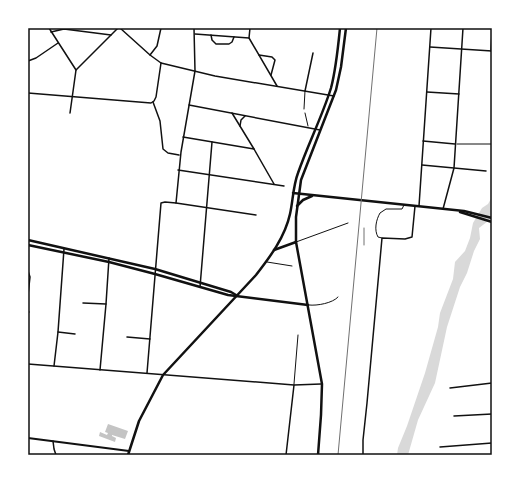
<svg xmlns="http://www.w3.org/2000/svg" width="520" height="483" viewBox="0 0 520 483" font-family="'Space Grotesk',sans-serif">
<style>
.water{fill:#d9d9d9}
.building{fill:#c4c4c4}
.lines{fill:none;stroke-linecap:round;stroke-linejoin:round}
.service{stroke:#111;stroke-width:1}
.minor{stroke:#111;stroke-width:1.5}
.tertiary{stroke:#111;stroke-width:2}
.secondary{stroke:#111;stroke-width:2.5}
.rail{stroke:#707070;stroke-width:1}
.neatline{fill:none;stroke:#111;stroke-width:1.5}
</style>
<rect width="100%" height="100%" fill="#fff"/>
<polygon class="water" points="492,197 492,218 479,228 480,239 474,251 467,273 460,287 447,327 435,383 418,420 408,455 397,455 398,448 407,426 425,373 438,327 440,313 453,279 455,262 465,251 470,238 473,223 482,208 488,204"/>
<polygon class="building" points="108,424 128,431 125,439 112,435 112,436 116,438 115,442 99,436 100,432 107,435 108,433 105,432"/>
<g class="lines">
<g class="service">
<polyline points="304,109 305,91"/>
<polyline points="305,113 308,126"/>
<polyline points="457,144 492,144"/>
<path d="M382 238 378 237C374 230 376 220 380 213L386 209H402L404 205"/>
<polyline points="296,242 348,223"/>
<polyline points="267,262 292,266"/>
<path d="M309 305C317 306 333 303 338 297"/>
<polyline points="294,384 298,335"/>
</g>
<g class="minor">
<polyline points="49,28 76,70"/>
<polyline points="120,28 150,55 161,63 215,76 334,96"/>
<polyline points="250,28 249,38 277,86"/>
<polyline points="51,32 64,29 111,35"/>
<polyline points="195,34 249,38"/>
<polyline points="211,35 212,40 216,44 229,44 232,42 234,37"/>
<polyline points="430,47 492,51"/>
<polyline points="491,51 492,32"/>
<polyline points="150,55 157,46 161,28"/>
<polyline points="259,55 272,57 275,60 271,75"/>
<polyline points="28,61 36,58 58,43"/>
<polyline points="305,91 313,53"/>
<polyline points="427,92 459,94"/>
<polyline points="28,93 151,103 154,101 156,97 161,63"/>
<polyline points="153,102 160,121 163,149 168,153 179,155"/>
<polyline points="189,105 320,130"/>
<polyline points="70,113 76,70 118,28"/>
<polyline points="232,113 254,149 274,184"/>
<polyline points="240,126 241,120 245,116"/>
<polyline points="183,137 254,149"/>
<polyline points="423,141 455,144"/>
<polyline points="422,165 486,171"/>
<polyline points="178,170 284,186"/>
<polyline points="176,203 181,152 195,71 194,28"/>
<polyline points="419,206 431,28"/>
<polyline points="443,209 454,168 463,28"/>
<polyline points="28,271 30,277 28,295"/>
<polyline points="200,287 212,142"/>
<polyline points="83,303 106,304"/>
<polyline points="28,312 29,312"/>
<polyline points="58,332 75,334"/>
<polyline points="127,337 150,339"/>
<polyline points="28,364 294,385 321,384"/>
<polyline points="54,366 58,332 64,249"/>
<polyline points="100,370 106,304 109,258"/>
<polyline points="147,373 161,203 165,202 176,203 256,215"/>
<polyline points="450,388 492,383"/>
<polyline points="454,416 492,414"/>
<polyline points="53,441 54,449 56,455"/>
<polyline points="440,447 492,443"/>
<polyline points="286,455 294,385"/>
<polyline points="363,455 363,440 367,403 382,238 405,239 412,237 415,206"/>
</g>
<polyline class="tertiary" points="28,438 129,451"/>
<g class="secondary">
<polyline points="293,193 464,211 492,218"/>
<polyline points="297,206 303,200 312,196"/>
<polyline points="460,212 492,222"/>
<polyline points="28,240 155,269 231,292 236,295"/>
<polyline points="28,245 109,262 155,274 228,295 308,305"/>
<polyline points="274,250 296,242"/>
<path d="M128 455 139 421 163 375 256 275C270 257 285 237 290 214 293 201 293 186 298 173 308 144 322 117 331 88 336 69 338 48 340 28"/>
<polyline points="318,455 321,415 322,384 296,242 296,217 301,180 336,90 341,67 346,28"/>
</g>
<g class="rail">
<polyline points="364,228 364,245"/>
<polyline points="338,455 377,28"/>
</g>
</g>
<rect width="520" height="483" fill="none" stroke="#ffffff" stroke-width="58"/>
<rect x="29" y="29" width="462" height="425" class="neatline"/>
</svg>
